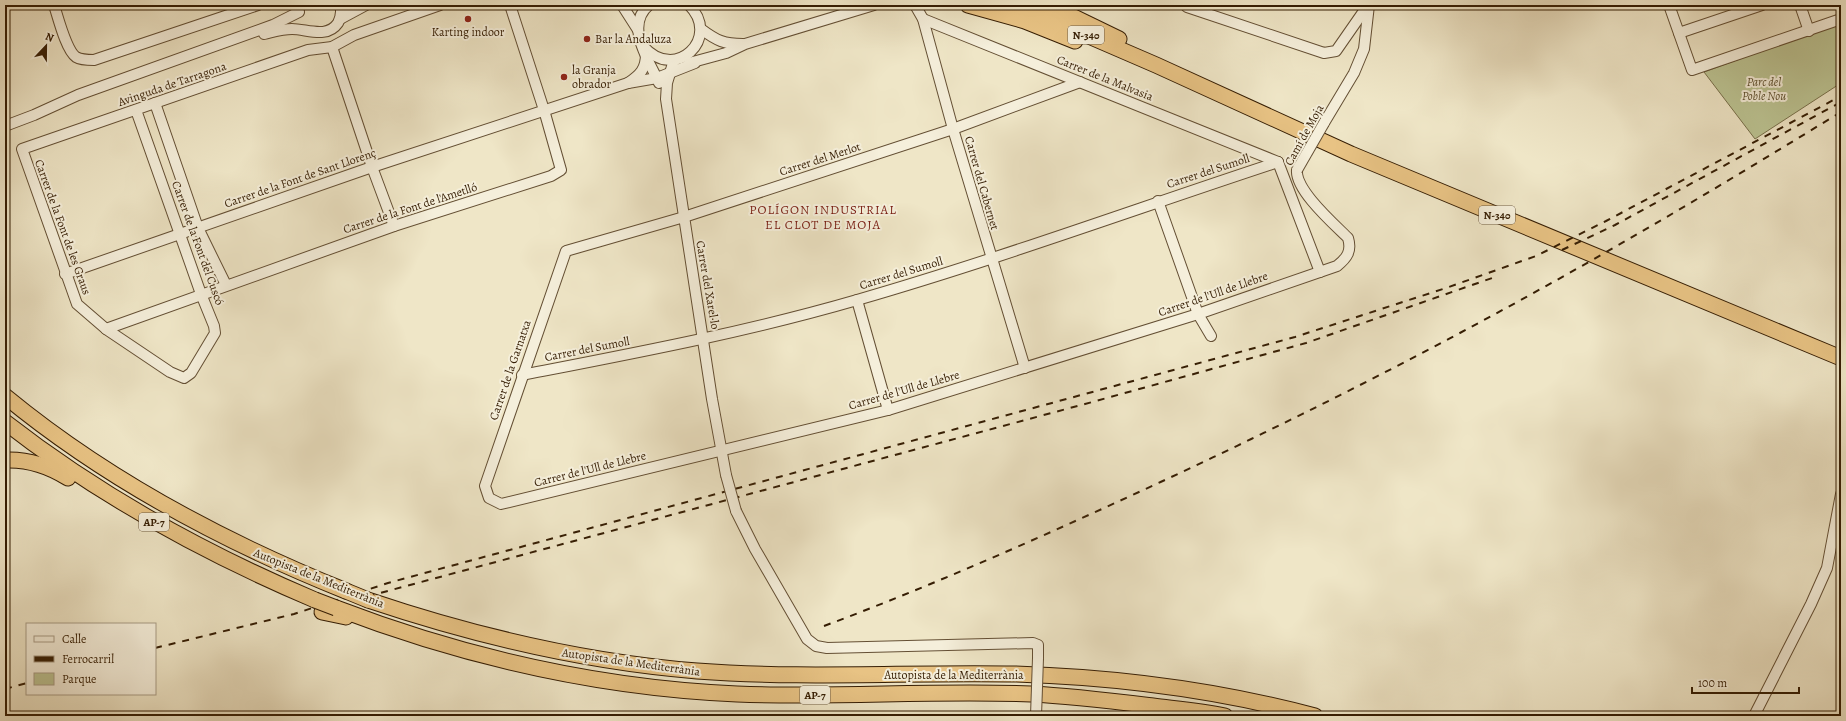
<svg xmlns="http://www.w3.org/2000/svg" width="1846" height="721" viewBox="0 0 1846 721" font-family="Alegreya,serif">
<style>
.green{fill:#bcc493;stroke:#78704b}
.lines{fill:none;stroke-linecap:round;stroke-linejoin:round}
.minor-casing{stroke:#644f34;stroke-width:12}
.highway-casing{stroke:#351d03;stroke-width:17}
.minor{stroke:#f5efdb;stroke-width:10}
.highway{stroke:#e8c384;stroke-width:15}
.rail{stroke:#351d03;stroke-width:2;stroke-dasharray:7 7;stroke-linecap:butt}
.minor-bridge-casing{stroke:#644f34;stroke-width:12;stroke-linecap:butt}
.highway-bridge-casing{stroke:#351d03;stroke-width:17;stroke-linecap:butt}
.minor-bridge{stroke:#f5efdb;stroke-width:10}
.highway-bridge{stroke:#e8c384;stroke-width:15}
.poi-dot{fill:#8f2418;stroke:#f5efdb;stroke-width:1.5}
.labels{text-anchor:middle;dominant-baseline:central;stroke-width:4;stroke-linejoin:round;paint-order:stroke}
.shield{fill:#f5efdb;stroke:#6f5c44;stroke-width:1}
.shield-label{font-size:11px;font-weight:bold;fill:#351d03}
.poi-label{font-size:12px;fill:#351d03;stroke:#f5efdb;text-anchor:start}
.street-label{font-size:12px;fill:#351d03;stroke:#f5efdb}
.park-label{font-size:12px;font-style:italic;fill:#5e4f2e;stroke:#f5efdb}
.neighbourhood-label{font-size:13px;letter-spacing:1px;fill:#7a1f14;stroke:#f5efdb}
</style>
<rect width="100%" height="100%" fill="#efe6c7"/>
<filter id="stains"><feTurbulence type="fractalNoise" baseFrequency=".005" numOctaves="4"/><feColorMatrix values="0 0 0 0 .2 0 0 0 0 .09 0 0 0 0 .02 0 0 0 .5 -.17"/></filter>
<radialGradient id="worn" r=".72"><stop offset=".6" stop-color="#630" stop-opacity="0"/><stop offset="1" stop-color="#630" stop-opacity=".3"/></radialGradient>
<polygon class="green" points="1841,22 1841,83 1755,139 1704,72"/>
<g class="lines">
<g class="minor-casing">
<g id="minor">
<path d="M54 5C58 17 66 50 76 57 81 60 88 60 94 60L258 5"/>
<polyline points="622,5 638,30"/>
<path d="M649 5C624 26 649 60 659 83"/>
<polyline points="915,5 923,19 953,129 1025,368"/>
<polyline points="1185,5 1187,7 1324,53 1336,51 1368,5"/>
<polyline points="1669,5 1692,70 1841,19"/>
<polyline points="1800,5 1809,31"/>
<polyline points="340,19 366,5"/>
<polyline points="923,19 1278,162"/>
<path d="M701 29C717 41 724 44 743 44"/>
<polyline points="1679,33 1762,5"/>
<path d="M264 34C273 32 282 29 292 29 307 29 327 39 338 23 341 17 342 11 340 5"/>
<path d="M643 46C675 83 722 38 689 5"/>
<polyline points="332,47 372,167 394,226"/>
<polyline points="674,60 667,83 666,99 712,399 726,475"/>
<polyline points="689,63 726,53 745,44 874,5"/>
<path d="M1080 82 953 129 684 217 566 251 485 486 489 498 501 504 888 410 1198 314 1337 266C1347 258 1352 251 1348 238 1334 224 1295 190 1297 170"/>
<path d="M628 83C640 75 646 69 646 54"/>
<polyline points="155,103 198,228 226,285"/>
<polyline points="136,110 201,294 214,326 215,333 191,373 184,378 170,372 106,329 77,304 22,149 308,50 332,47 354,35 440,5"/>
<polyline points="1324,123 1354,73 1364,49 1369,5"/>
<polyline points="5,126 34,115 78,95 273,25 299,12"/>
<polyline points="1278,162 1320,272"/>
<polyline points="1158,201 1198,314 1211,336"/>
<polyline points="65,274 372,167 628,83 657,78 695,63"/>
<polyline points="857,300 888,410"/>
<polyline points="106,329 394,226 551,176 561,170 544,110 510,5"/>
<path d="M522 375C635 353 747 332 857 300 999 259 1138 208 1278 162"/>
<polyline points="736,511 755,549 807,639 816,646 827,648 1033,643 1038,645 1038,658"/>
<polyline points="1754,716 1811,604 1827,568 1841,494"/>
</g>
</g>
<g class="highway-casing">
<g id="highway">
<polyline points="968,5 1025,21 1075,41"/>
<polyline points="1017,5 1156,65 1351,154 1841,358"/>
<polyline points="1049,5 1119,39"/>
<path d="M5 396C107 480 224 542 346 591"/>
<path d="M5 422C100 496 204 553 315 600"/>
<path d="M5 460C28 459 49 466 68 478"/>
<path d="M368 600C475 636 585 662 697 671 803 679 909 672 1015 674 1115 677 1217 690 1315 716"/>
<path d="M336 608C464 657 599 688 737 694 835 698 933 690 1031 694 1072 696 1112 701 1153 706 1177 709 1201 711 1225 716"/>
<polyline points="322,612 346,617"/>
</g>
</g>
<use href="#minor" class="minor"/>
<use href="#highway" class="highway"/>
<g class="rail">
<polyline points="1562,250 1615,225 1841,102"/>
<polyline points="354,600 1085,404 1306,343 1495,277"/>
<path d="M824 626C915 592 1005 553 1093 513 1250 442 1405 365 1555 281 1652 227 1746 170 1841 112"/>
<polyline points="155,648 294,614 388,583 1295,337 1446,288 1536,256 1606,221 1841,96"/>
<polyline points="5,689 27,683"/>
</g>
<g class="minor-bridge-casing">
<g id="minor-bridge">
<polyline points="1297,170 1324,123"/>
<polyline points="726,475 736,511"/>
<polyline points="1036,716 1038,658"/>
</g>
</g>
<g class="highway-bridge-casing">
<g id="highway-bridge">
<polyline points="346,591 368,600"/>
<polyline points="315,600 336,608"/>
</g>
</g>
<use href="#minor-bridge" class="minor-bridge"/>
<use href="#highway-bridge" class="highway-bridge"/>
</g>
<g class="poi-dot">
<circle cx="468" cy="19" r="4"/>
<circle cx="587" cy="39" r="4"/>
<circle cx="564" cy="77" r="4"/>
</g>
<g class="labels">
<g class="shield">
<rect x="1068" y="26" width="36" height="18" rx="3"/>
<rect x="1479" y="206" width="36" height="18" rx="3"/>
<rect x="139" y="513" width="30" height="18" rx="3"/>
<rect x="800" y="686" width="30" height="18" rx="3"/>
</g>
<g class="shield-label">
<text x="1086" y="35">N-340</text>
<text x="1497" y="215">N-340</text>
<text x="154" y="522">AP-7</text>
<text x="815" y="695">AP-7</text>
</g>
<g class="poi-label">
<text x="468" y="32" text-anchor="middle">Karting indoor</text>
<text x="595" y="39">Bar la Andaluza</text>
<text x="572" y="70">la Granja<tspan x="572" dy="14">obrador</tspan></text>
</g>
<g class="street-label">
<text transform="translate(1105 78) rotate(22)">Carrer de la Malvasia</text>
<text transform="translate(172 84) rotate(-19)">Avinguda de Tarragona</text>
<text transform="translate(1304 135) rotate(-61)">Camí de Moja</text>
<text transform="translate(820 159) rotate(-18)">Carrer del Merlot</text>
<text transform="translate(1208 171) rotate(-18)">Carrer del Sumoll</text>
<text transform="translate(300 178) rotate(-19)">Carrer de la Font de Sant Llorenç</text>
<text transform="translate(982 183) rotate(74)">Carrer del Cabernet</text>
<text transform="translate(410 208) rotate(-18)">Carrer de la Font de l'Ametlló</text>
<text transform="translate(63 227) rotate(70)">Carrer de la Font de les Graus</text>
<text transform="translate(198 243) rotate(70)">Carrer de la Font del Cuscó</text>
<text transform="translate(901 273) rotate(-17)">Carrer del Sumoll</text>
<text transform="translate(708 285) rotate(80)">Carrer del Xarel·lo</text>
<text transform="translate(1213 294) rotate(-19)">Carrer de l'Ull de Llebre</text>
<text transform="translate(587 349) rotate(-11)">Carrer del Sumoll</text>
<text transform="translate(510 370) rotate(-71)">Carrer de la Garnatxa</text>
<text transform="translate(904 390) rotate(-16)">Carrer de l'Ull de Llebre</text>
<text transform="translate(590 469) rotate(-14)">Carrer de l'Ull de Llebre</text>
<text transform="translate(319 578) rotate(22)">Autopista de la Mediterrània</text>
<text transform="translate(631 662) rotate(8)">Autopista de la Mediterrània</text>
<text x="954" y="675">Autopista de la Mediterrània</text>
</g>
<g class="park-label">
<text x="1764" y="82">Parc del<tspan x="1764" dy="14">Poble Nou</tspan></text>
</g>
<g class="neighbourhood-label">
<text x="823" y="209">POLÍGON INDUSTRIAL<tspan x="823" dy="15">EL CLOT DE MOJA</tspan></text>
</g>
</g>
<rect width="1846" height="721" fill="none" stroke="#efe6c7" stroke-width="20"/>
<rect x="6" y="6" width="1834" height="709" fill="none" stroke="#351d03" stroke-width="2"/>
<rect x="10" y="10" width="1826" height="701" fill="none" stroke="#351d03"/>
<rect x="26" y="623" width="130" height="72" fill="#f5efdb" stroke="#a89b85"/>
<rect x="34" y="636" width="20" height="6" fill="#f5efdb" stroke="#a89b85"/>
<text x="62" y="643" font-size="12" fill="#351d03">Calle</text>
<rect x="34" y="656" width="20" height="6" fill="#351d03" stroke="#a89b85"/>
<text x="62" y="663" font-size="12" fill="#351d03">Ferrocarril</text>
<rect x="34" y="673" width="20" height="12" fill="#bcc493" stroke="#a89b85"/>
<text x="62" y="683" font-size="12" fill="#351d03">Parque</text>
<g transform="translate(46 46) rotate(22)" stroke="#f5efdb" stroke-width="3" paint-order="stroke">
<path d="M0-3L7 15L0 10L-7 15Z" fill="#351d03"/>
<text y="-6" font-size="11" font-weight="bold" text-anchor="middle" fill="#351d03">N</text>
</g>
<path d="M1692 687v6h107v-6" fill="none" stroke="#351d03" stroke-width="2"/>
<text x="1698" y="687" font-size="12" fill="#351d03" stroke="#f5efdb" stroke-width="3" paint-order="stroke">100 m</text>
<rect width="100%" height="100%" filter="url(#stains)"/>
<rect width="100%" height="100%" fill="url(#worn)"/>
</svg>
